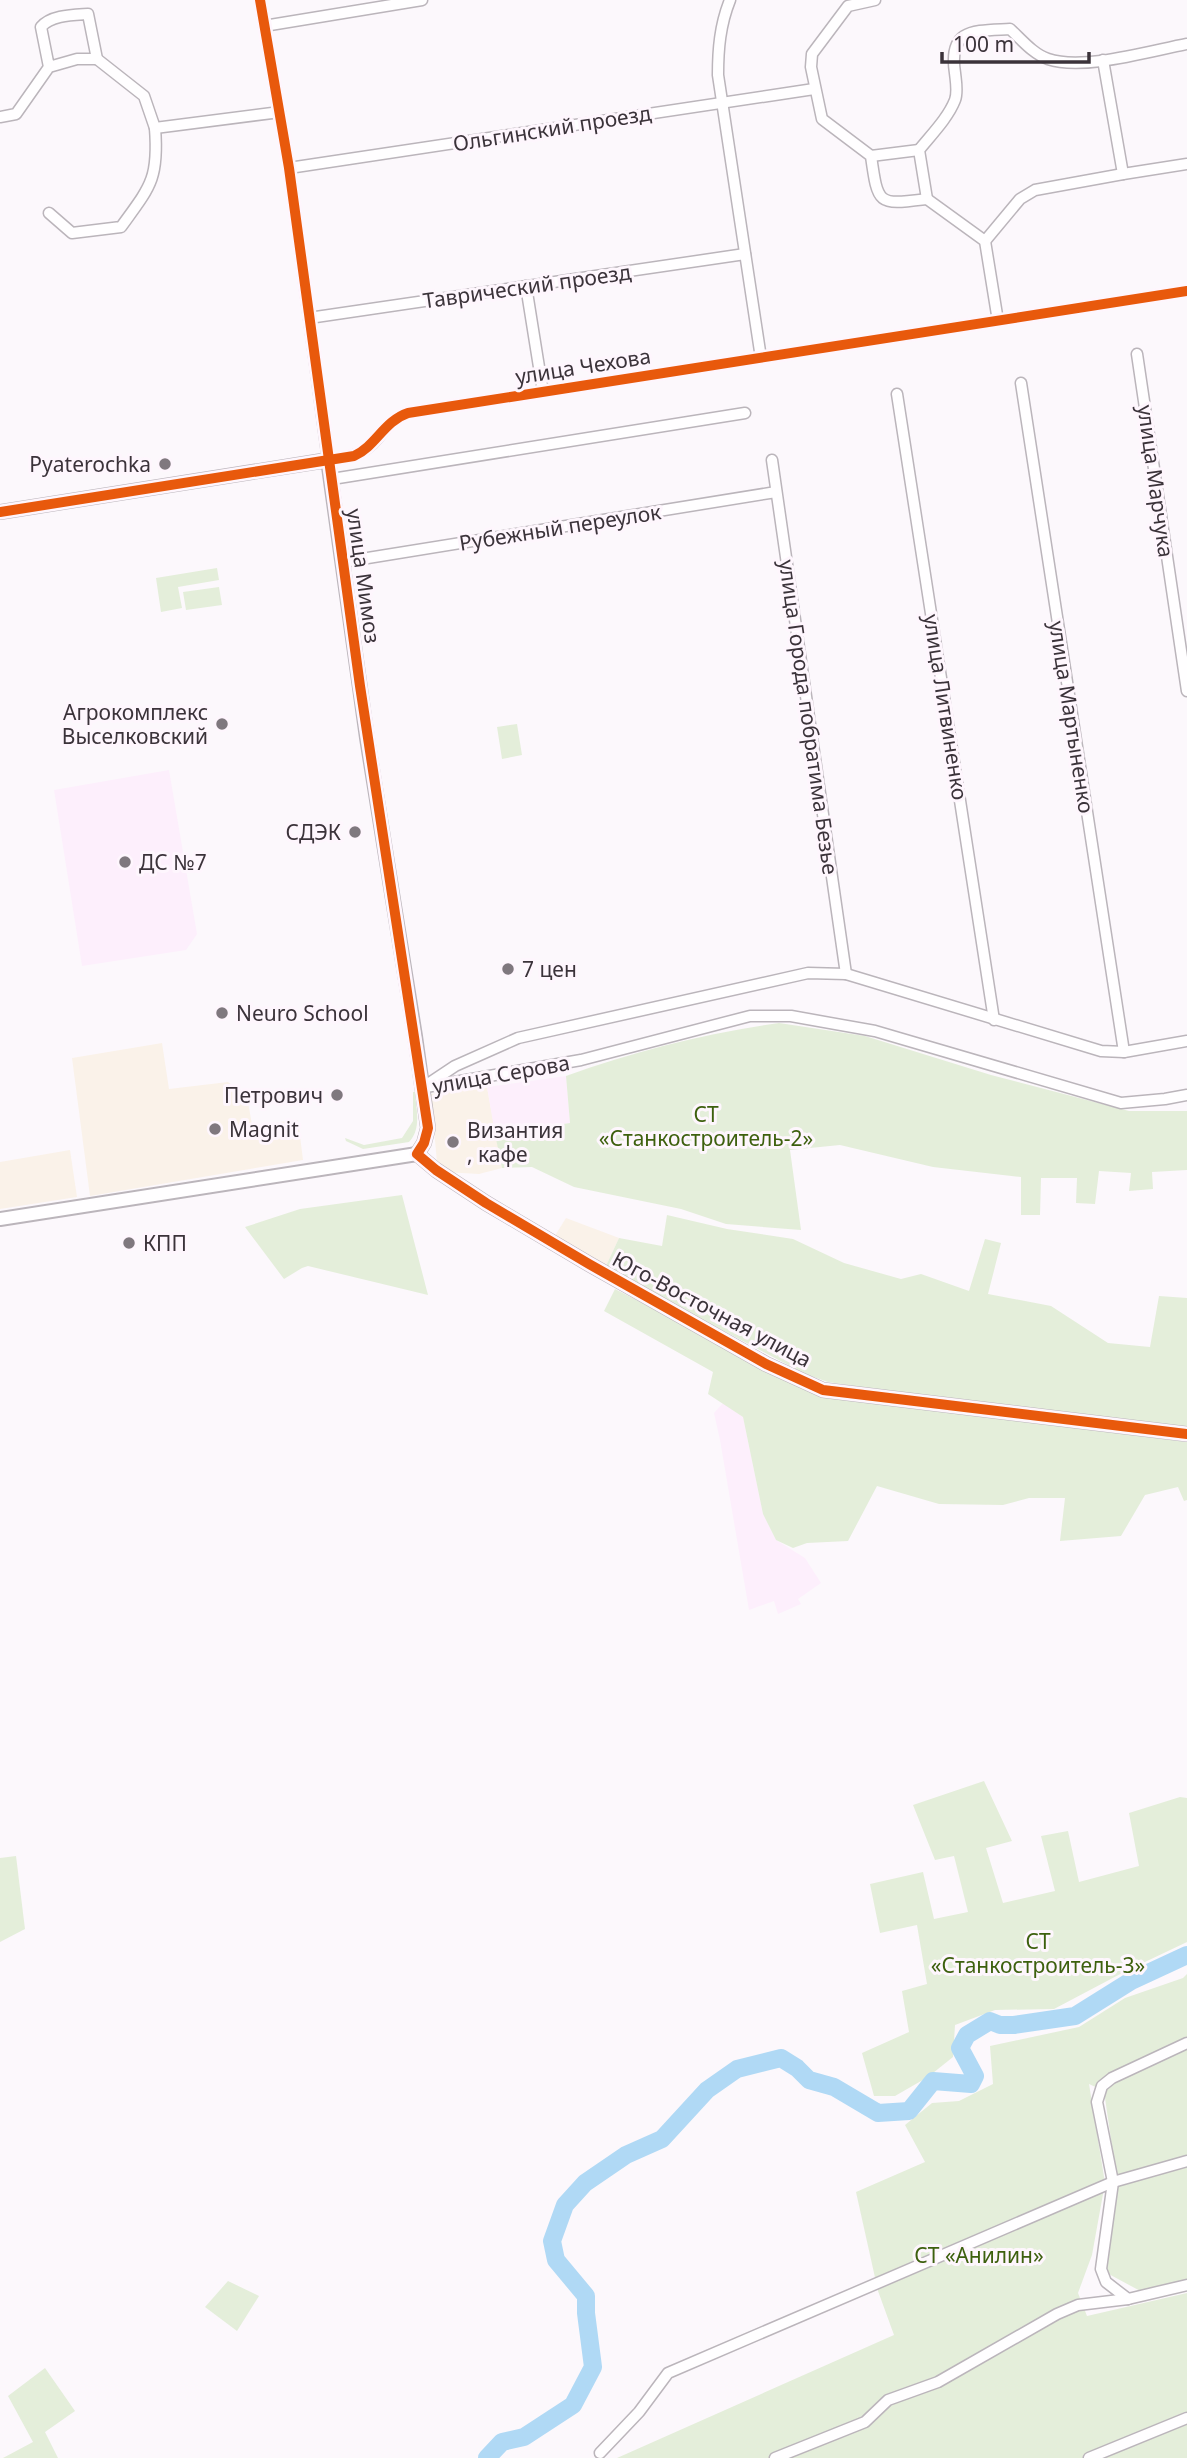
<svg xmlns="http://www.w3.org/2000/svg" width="1187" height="2458" viewBox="0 0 1187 2458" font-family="'Noto Sans',sans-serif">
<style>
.commercial{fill:#faf2e9}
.built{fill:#fdeffc}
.green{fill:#e4eeda}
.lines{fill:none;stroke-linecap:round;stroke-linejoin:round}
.river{stroke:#b0d9f5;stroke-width:18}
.minor-casing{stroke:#bbb5bb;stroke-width:13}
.tertiary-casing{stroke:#bbb5bb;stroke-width:16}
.minor{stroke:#fffeff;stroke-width:10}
.tertiary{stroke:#fffeff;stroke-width:12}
.cycleway-casing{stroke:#fef6fd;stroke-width:15}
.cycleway{stroke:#e8590c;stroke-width:10}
.poi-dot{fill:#7f787e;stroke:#fef6fd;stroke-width:2.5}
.labels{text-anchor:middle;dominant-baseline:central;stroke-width:6;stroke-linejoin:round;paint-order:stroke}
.street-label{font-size:21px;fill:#3b333a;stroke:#fef6fd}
.poi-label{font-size:21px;fill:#3b333a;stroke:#fef6fd;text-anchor:start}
.park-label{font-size:21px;fill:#3d600e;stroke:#fef6fd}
</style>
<rect width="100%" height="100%" fill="#fcf8fc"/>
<g class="commercial">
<polygon points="162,1043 169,1089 228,1082 247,1096 252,1125 298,1120 303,1160 90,1196 72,1058"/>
<polygon points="487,1087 502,1168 479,1174 445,1172 437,1163 431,1094"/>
<polygon points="70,1150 77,1197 0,1209 0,1162"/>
<polygon points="566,1218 619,1238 605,1268 553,1239"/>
</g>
<g class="built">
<polygon points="169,770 197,934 186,950 82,966 54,790"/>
<polygon points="566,1076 570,1123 495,1134 487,1087"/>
<polygon points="723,1403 743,1417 763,1514 776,1540 805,1558 821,1583 798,1599 801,1604 778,1614 774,1601 749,1610 720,1440 714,1413"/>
</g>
<g class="green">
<polygon points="217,568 219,580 178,587 182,608 161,612 156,578"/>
<polygon points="219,587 222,605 186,610 183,592"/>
<polygon points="517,724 522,755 502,759 497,727"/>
<path d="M779 1023 865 1036 991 1075 1129 1111H1187V1170L1152 1172 1153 1189 1129 1191 1131 1173 1099 1171 1095 1204 1076 1203 1077 1178H1041L1040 1215H1021V1177L933 1167 840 1145 790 1150 801 1230 726 1224 681 1209 574 1187 532 1167 502 1168 495 1134 570 1123 566 1076C635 1051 707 1033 779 1023Z"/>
<path d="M413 1092H415C416 1109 422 1129 409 1142L363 1149 346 1141 345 1138 364 1145 402 1138 413 1121Z"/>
<polygon points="402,1195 428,1295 308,1266 302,1268 284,1279 245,1227 300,1209"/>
<polygon points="667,1215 727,1229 793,1239 844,1263 901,1279 921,1274 969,1291 985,1239 1001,1243 988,1294 1051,1306 1108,1343 1150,1347 1159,1296 1187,1298 1187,1429 893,1392 828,1382 805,1374 605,1268 619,1238 662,1246"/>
<polygon points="615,1289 743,1355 758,1366 823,1396 1187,1442 1187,1500 1184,1501 1178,1487 1145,1495 1121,1536 1060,1541 1065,1498 1029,1498 1003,1505 939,1504 877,1486 848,1541 807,1543 793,1548 776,1540 763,1514 743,1417 708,1394 713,1372 604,1311"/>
<polygon points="984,1781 1012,1841 986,1848 1003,1903 1055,1891 1041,1836 1068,1831 1079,1882 1139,1866 1129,1813 1180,1797 1187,1798 1187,1942 1126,1971 1054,2009 995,2010 955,2025 953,2057 928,2077 895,2096 874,2096 862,2053 909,2032 902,1991 927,1984 917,1925 880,1933 870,1884 923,1872 934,1919 968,1912 954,1856 935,1860 913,1805"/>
<polygon points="16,1856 25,1929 0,1942 0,1858"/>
<polygon points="1187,1974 1187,2281 1144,2293 1105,2272 1117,2181 1104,2091 1089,2084 1105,2183 1092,2255 1078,2293 1087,2316 1187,2293 1187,2458 617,2458 894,2335 878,2291 856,2192 925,2162 905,2125 932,2103 959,2101 993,2084 990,2046 1079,2027 1125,1998 1183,1978"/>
<polygon points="228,2281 259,2296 237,2331 205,2307"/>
<polygon points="45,2368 75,2411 45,2432 58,2458 3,2458 33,2442 8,2396"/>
</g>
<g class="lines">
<polyline class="river" points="487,2458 502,2442 524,2437 573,2405 593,2367 586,2313 586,2296 556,2260 552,2241 565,2205 585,2183 626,2155 662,2139 707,2090 737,2069 781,2058 797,2068 809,2080 834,2087 878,2113 909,2111 933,2081 971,2084 975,2076 960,2048 967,2035 990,2021 1000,2025 1014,2025 1075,2016 1131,1981 1187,1955"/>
<g class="minor-casing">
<g id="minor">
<path d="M260 0 289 168 328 460C339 458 352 458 361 452 381 442 384 421 408 413L1187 291"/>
<path d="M730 0C720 25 718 49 718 75L761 358"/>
<path d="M875 0 848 6 812 54 811 67 822 119 871 156C878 206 878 205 927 199L985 241 998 321"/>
<polyline points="264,26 422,0"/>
<polyline points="97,59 144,96 155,128 280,112"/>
<polyline points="1103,60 1123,174 1187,164"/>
<path d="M0 117 16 114 49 67 77 59H97L88 14C73 15 51 15 41 27L49 67"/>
<polyline points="871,156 919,150"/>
<polyline points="289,168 814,89"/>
<path d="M927 199 919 150C931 135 948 118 955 100 958 92 956 82 955 73 948 28 974 31 1010 29 1021 39 1033 54 1048 59 1083 71 1150 51 1187 44"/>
<path d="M49 213 72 233 121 227C150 187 159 179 155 128"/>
<polyline points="985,241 1020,199 1035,190 1123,174"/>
<polyline points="526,286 543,392"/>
<polyline points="309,318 745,254"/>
<polyline points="1137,354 1187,691"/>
<polyline points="1021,383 1124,1052"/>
<polyline points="897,394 994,1020"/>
<polyline points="772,460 846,974"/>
<polyline points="332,479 745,413"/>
<polyline points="343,562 776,492"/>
<polyline points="426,1087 581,1060 750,1016 791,1016 875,1031 1121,1103 1165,1099 1187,1095"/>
<polyline points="422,1088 455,1066 518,1038 808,973 846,974 1101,1051 1124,1052 1187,1041"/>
<polyline points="1128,2299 1106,2282 1101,2269 1113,2182 1097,2102 1102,2086 1112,2078 1187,2043"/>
<polyline points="600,2453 639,2412 668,2373 1113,2182 1187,2161"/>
<polyline points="775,2458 865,2422 888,2400 938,2382 1057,2314 1078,2305 1128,2299 1187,2285"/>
<polyline points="1089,2458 1187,2418"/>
</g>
</g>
<g class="tertiary-casing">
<g id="tertiary">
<polyline points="0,512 328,460 367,738 415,1036 428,1128 424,1143 417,1154"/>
<polyline points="417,1154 436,1170 486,1203 589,1264 766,1364 823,1390 1187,1434"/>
<polyline points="0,1219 417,1154"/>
</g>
</g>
<use href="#minor" class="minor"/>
<use href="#tertiary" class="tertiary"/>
<g class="cycleway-casing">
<g id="cycleway">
<polyline points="260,0 289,168 360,686 428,1128 424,1143 417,1154 436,1170 486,1203 589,1264 766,1364 823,1390 1187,1434"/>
<path d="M0 512 354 456C376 446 384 421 408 413L1187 291"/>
</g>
</g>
<use href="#cycleway" class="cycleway"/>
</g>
<g class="poi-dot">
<circle cx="165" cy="464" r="7"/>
<circle cx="222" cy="724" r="7"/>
<circle cx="355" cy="832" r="7"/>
<circle cx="125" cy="862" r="7"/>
<circle cx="508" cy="969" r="7"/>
<circle cx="222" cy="1013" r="7"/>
<circle cx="337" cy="1095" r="7"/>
<circle cx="215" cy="1129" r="7"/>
<circle cx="453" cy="1142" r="7"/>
<circle cx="129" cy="1243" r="7"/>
</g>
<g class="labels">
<g class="street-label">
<text transform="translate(552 128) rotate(-9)">Ольгинский проезд</text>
<text transform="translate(527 286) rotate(-8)">Таврический проезд</text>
<text transform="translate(583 366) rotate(-9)">улица Чехова</text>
<text transform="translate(1156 481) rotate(82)">улица Марчука</text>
<text transform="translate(560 527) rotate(-9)">Рубежный переулок</text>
<text transform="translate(364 576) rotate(82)">улица Мимоз</text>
<text transform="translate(946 707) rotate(81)">улица Литвиненко</text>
<text transform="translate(809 717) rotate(82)">улица Города побратима Безье</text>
<text transform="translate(1072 717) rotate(81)">улица Мартыненко</text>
<text transform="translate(501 1074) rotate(-10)">улица Серова</text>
<text transform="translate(712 1309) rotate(28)">Юго-Восточная улица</text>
</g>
<g class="poi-label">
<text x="151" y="464" text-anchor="end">Pyaterochka</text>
<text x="208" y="712" text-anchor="end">Агрокомплекс<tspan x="208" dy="24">Выселковский</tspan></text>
<text x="341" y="832" text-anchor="end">СДЭК</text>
<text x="139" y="862">ДС №7</text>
<text x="522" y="969">7 цен</text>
<text x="236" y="1013">Neuro School</text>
<text x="323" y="1095" text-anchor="end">Петрович</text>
<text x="229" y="1129">Magnit</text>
<text x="467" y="1130">Византия<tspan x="467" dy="24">, кафе</tspan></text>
<text x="143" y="1243">КПП</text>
</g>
<g class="park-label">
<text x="706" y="1114">СТ<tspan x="706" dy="24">«Станкостроитель-2»</tspan></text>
<text x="1038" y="1941">СТ<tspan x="1038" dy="24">«Станкостроитель-3»</tspan></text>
<text x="979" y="2255">СТ «Анилин»</text>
</g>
</g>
<path d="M942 52v10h147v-10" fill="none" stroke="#3b333a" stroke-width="3.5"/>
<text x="953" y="52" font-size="21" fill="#3b333a" stroke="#fef6fd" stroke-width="5" paint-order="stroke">100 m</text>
</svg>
